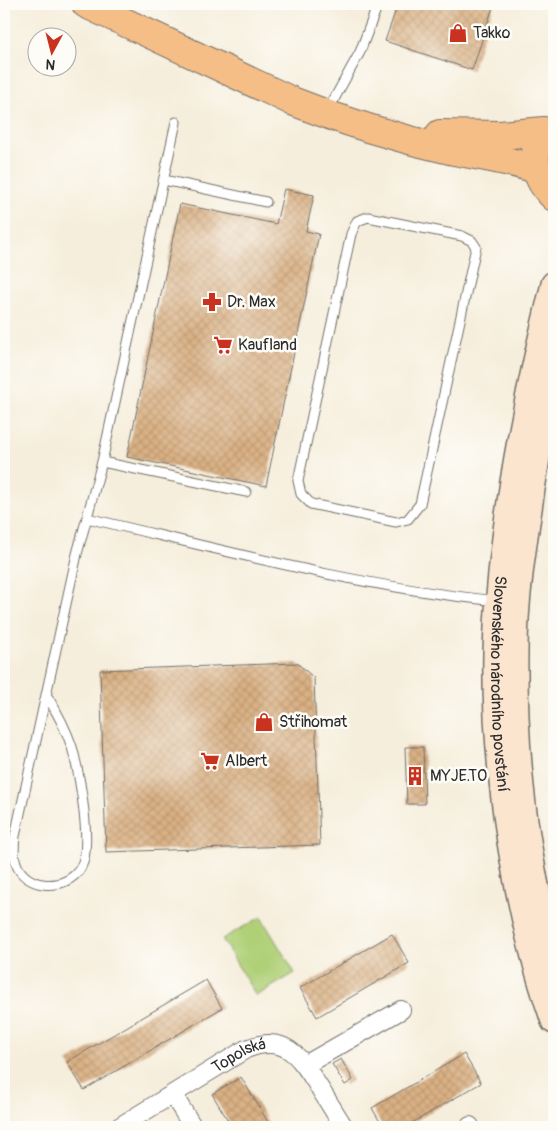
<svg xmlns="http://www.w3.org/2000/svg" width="558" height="1131" viewBox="0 0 558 1131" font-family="Pangolin,sans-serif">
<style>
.green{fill:#b0d078;stroke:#6e7e52}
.building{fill:url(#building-cross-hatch)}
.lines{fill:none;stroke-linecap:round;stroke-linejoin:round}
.service-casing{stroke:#726f69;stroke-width:11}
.minor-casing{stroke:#726f69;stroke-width:20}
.secondary-casing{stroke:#726f69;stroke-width:28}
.primary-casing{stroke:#726f69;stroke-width:30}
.service{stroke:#fff;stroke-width:9}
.minor{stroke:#fff;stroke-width:18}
.secondary{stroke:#fbe5cf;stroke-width:25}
.primary{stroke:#f6be87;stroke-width:28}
.labels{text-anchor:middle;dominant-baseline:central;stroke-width:5;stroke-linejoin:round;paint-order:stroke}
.poi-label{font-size:16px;fill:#2b2b2b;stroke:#fdfcf7;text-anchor:start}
.street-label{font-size:16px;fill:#2b2b2b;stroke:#fdfcf7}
</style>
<defs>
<pattern id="building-cross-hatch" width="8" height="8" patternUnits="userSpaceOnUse" patternTransform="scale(1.25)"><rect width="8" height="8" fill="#dab184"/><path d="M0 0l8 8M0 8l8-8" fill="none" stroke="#bb9872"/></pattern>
</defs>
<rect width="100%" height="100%" fill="#fdfcf7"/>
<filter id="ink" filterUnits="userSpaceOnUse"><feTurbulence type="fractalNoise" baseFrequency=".02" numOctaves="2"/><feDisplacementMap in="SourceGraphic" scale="10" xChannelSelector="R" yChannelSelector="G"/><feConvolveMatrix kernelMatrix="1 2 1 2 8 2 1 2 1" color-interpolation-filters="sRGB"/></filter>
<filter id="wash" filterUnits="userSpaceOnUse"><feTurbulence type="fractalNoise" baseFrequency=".0096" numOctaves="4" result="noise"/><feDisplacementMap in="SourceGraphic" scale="20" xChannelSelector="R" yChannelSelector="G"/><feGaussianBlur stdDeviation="1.12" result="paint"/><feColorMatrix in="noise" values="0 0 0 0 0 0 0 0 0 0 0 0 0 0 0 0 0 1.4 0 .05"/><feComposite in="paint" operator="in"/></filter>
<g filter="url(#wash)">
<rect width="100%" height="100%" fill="#f6eedc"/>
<polygon class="green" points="261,917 295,973 256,996 222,939"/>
<g id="blocks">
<g class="building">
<polygon points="398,4 494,4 472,70 385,41"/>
<polygon points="284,189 314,195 306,231 319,234 266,486 127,457 180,204 276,224"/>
<polygon points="297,663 314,678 320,845 106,852 100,670"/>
<polygon points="405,747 423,747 425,804 407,804"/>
<polygon points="392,934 409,963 317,1017 300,988"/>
<polygon points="206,980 222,1008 84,1090 67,1062"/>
<polygon points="464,1054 481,1083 405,1127 383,1127 372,1108"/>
<polygon points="341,1059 353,1080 345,1085 332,1064"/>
<polygon points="241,1077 271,1127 232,1127 212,1094"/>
</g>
</g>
</g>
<g filter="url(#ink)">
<use href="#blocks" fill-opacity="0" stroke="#726f69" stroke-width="1"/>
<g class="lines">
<g class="service-casing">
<g id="service">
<polyline points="327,112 360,52 378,4"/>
<polyline points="164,180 266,202"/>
<polygon points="368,217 462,236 472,241 476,247 420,504 408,519 396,522 311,504 301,494 298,481 351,234 357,221"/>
<polyline points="102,462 246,492"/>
<path d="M87 518C223 550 358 587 498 601"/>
<path d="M47 696C57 712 66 729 72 747 79 772 93 846 81 867 67 892 25 890 16 863 13 854 14 845 15 836L77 554 102 462 176 122"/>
</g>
</g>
<g class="minor-casing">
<g id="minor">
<polyline points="305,1065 401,1010"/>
<polyline points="173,1095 193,1127"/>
<path id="s1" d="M119 1127 246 1049C284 1034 298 1054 317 1084 326 1098 335 1113 344 1127"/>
<polyline points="469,1127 470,1126"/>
</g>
</g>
<g class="secondary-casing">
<g id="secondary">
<path id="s2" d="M554 284C525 401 499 532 496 653 494 769 515 912 554 1021"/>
<path d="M554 363C545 405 539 447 532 489 524 543 515 597 515 651 514 753 525 860 554 958"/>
</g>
</g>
<g class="primary-casing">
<g id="primary">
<path d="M86 4 292 101C342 121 396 138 450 150 479 156 508 160 536 169"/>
<polyline points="440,134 500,135 544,131"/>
<path d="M536 151C533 169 541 185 554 197"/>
</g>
</g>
<use href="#service" class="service"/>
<use href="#minor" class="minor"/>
<use href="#secondary" class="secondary"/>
<use href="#primary" class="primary"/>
</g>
</g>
<defs>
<g id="shop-bare" transform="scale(1.5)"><path d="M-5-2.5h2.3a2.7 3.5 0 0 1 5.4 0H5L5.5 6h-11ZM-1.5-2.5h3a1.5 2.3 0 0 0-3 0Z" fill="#c8321e" stroke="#fdfcf7" stroke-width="2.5" paint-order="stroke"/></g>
<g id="pharmacy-bare" transform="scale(1.5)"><path d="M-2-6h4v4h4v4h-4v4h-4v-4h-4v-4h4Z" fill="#c8321e" stroke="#fdfcf7" stroke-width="2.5" paint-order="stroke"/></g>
<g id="supermarket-bare" transform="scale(1.5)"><path d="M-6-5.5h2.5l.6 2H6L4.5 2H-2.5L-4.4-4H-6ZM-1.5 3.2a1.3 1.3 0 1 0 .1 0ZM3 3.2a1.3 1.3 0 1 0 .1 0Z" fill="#c8321e" stroke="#fdfcf7" stroke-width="2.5" paint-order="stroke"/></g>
<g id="building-bare" transform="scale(1.5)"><path d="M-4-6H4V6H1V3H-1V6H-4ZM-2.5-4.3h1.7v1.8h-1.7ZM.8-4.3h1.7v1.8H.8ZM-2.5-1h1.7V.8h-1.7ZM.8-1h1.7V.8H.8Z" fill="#c8321e" stroke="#fdfcf7" stroke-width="2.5" paint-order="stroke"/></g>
</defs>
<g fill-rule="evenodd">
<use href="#shop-bare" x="458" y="33"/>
<use href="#pharmacy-bare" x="212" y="302"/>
<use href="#supermarket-bare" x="223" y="345"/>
<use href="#shop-bare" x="264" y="722"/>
<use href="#supermarket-bare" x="210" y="761"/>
<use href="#building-bare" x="415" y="776"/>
</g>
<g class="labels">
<g class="poi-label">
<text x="473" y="33">Takko</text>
<text x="227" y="302">Dr. Max</text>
<text x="238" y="345">Kaufland</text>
<text x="279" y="722">Střihomat</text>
<text x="225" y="761">Albert</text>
<text x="430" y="776">MYJE.TO</text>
</g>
<g class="street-label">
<text stroke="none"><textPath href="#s2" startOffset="405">Slovenského národního povstání</textPath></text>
<text stroke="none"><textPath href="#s1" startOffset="140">Topolská</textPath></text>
</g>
</g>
<rect width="558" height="1131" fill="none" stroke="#fdfcf7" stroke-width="20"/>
<g transform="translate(52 52) rotate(187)"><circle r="24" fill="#fdfcf7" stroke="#a9a8a5"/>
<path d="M0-4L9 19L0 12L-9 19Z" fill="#c8321e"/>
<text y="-8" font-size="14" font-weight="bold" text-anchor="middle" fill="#2b2b2b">N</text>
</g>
</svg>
